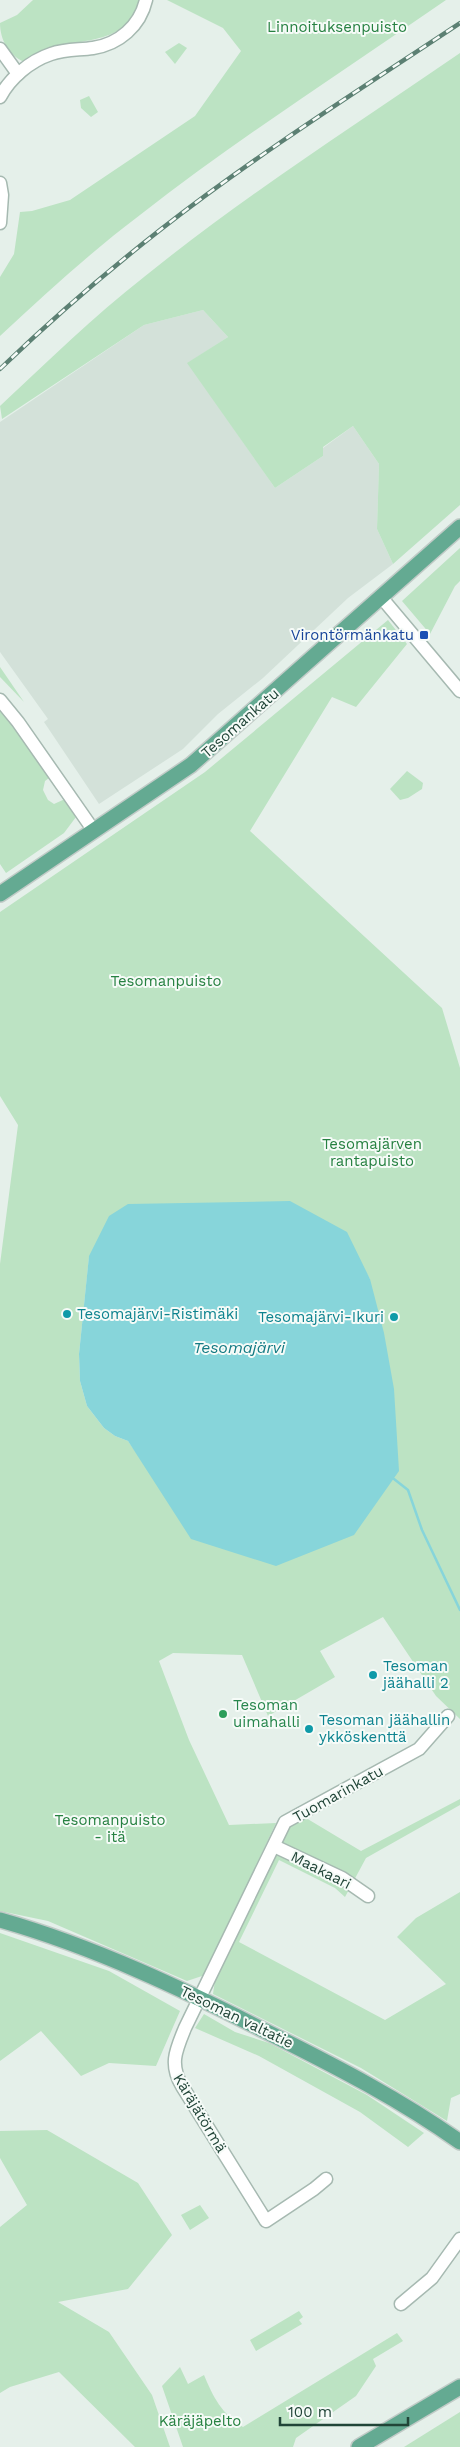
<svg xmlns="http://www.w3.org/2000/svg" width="460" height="2447" viewBox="0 0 460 2447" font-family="'Work Sans',sans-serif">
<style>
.built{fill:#d3e1d9}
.green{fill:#bce3c3;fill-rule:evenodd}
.water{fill:#87d5da}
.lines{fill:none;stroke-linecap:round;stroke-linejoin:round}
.stream{stroke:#87d5da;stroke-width:2.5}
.minor-casing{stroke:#a6b9b1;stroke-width:15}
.major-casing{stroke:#c1cbc7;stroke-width:18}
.minor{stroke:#fff;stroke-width:12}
.major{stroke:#64aa92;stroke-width:15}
.rail-casing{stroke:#5c8073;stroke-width:4.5}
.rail{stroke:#f6fbf8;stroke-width:2.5;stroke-dasharray:8;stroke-linecap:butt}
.transit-dot{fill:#1a4fb4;stroke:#f6fbf8;stroke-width:2}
.culture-dot{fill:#0f9aa8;stroke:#f6fbf8;stroke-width:2}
.leisure-dot{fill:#2e9e5b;stroke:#f6fbf8;stroke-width:2}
.labels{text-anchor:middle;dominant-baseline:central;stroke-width:4;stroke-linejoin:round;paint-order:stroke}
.park-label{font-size:15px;fill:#268141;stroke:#f6fbf8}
.transit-label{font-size:15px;fill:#164399;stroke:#f6fbf8;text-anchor:end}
.street-label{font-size:15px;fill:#214538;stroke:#f6fbf8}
.culture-label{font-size:15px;fill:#0d838f;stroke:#f6fbf8;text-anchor:start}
.leisure-label{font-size:15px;fill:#27864d;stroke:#f6fbf8;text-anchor:start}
.water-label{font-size:16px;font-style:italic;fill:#137a83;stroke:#f6fbf8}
</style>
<rect width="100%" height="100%" fill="#e5f0ea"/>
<polygon class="built" points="203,310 228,337 188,363 275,488 323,456 323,448 353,426 379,464 377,529 393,564 348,598 263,678 218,714 183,749 99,804 44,722 48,719 0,652 0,422 144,325"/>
<g class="green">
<path d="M33 0H140C130 44 81 39 48 48 39 51 32 56 24 62 9 55 0 40 0 23L17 15Z"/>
<path d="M167 0H446C344 71 238 138 140 215 91 252 45 294 0 336V277L14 254 20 212 32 211 70 200 195 116 241 51 223 28Z"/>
<polygon points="179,43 187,48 175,64 165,52"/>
<path d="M460 53V505L393 564 377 529 379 464 353 426 323 447V456L275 488 187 363 228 337 203 310 144 325 2 419 0 406C47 362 93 317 144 277 244 196 354 126 460 53Z"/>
<polygon points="89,96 98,112 91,117 81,108 80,100"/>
<polygon points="460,548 460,581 455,586 430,634 402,601"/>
<path d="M388 620 407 644 356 707 332 697 250 831 442 1008 460 1068V1719L436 1696 383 1617 320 1651 335 1677 268 1716 242 1655 173 1653 159 1661 189 1740 229 1825 276 1823 205 1975 187 1981 48 1921 0 1911V1264L18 1125 0 1096V912L205 772ZM89 1257H357L370 1279 149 1471 128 1441 115 1436 104 1428 87 1406 80 1381 79 1354Z"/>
<polygon points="0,667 24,702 0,677"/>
<polygon points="0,711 11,723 49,778 45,781 43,790 48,800 54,804 65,799 76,817 64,833 6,873 0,864"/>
<polygon points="407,771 423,783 422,789 408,798 400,800 390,789"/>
<polygon points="460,1799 460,1805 366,1858 345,1897 335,1888 279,1860 239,1942 385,2020 446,1984 397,1937 416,1918 460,1892 460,2094 451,2098 447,2121 361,2068 213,1994 215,1980 290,1826 306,1818 361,1851"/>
<polygon points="0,1933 109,1971 180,2011 156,2066 109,2063 81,2076 41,2031 0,2061"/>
<polygon points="204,2014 235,2032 269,2043 367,2095 424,2133 408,2147 360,2112 259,2056 195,2028"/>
<polygon points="47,2130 138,2183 172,2235 128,2289 58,2302 109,2332 152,2395 170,2447 135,2447 59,2372 10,2387 0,2393 0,2227 27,2205 0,2158 0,2131"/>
<polygon points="200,2205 209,2218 190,2230 181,2215"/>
<polygon points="299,2311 303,2317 299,2320 302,2324 256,2351 250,2340"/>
<path d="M397 2333 403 2341 373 2359 376 2366 356 2396 296 2438 293 2447H183L162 2386 180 2367 188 2384 204 2375C213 2397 222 2414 243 2427Z"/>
<polygon points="460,2412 460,2447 404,2447"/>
</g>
<polygon class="water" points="290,1201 347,1232 370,1279 384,1333 394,1389 399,1471 354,1535 276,1566 191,1539 128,1441 115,1436 104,1428 87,1406 80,1381 79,1354 89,1256 109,1216 128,1204"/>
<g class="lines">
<polyline class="stream" points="394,1479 408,1490 422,1530 460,1610"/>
<g class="minor-casing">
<g id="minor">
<polyline points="0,49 18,74"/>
<path d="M0 97C10 78 30 61 51 54 65 49 79 50 93 48 119 44 140 26 146 0"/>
<polyline points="0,183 2,195 0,223"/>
<polyline points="381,597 460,691"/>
<polyline points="0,700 18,722 94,831"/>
<polyline points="274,1846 342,1878 368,1896"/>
<path d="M326 2179 314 2189 266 2221 182 2086C169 2064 176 2050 185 2028L285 1822 419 1749 448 1716"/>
<polyline points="401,2304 432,2278 460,2239"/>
</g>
</g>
<g class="major-casing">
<g id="major">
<polyline points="0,894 191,765 460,527"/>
<path d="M0 1920C95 1947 185 1990 273 2035 337 2067 401 2100 460 2142"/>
<polyline points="359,2447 460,2387"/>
</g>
</g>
<use href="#minor" class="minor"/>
<use href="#major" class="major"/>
<g class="rail-casing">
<path id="rail" d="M0 369C51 320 105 273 160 230 256 155 359 90 460 23"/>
</g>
<use href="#rail" class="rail"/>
</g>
<rect class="transit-dot" x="419" y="630" width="10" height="10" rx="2.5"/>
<g class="culture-dot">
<circle cx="67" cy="1314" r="5"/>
<circle cx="394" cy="1317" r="5"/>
<circle cx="373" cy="1675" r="5"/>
<circle cx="309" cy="1729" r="5"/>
</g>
<circle class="leisure-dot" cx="223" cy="1714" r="5"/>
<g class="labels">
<g class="park-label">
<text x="337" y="27">Linnoituksenpuisto</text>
<text x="166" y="981">Tesomanpuisto</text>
<text x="372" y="1144">Tesomajärven<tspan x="372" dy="17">rantapuisto</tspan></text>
<text x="110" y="1820">Tesomanpuisto<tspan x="110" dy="17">- itä</tspan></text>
<text x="200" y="2421">Käräjäpelto</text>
</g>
<g class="transit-label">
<text x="414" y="635">Virontörmänkatu</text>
</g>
<g class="street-label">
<text transform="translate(240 723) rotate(-41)">Tesomankatu</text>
<text transform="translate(338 1794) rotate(-29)">Tuomarinkatu</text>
<text transform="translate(321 1870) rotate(27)">Maakaari</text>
<text transform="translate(237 2017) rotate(26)">Tesoman valtatie</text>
<text transform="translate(200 2113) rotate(59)">Käräjätörmä</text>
</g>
<g class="culture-label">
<text x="77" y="1314">Tesomajärvi-Ristimäki</text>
<text x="384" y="1317" text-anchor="end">Tesomajärvi-Ikuri</text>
<text x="383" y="1666">Tesoman<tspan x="383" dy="17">jäähalli 2</tspan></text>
<text x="319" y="1720">Tesoman jäähallin<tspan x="319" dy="17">ykköskenttä</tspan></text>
</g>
<g class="leisure-label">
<text x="233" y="1705">Tesoman<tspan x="233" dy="17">uimahalli</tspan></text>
</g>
<g class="water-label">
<text x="239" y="1347">Tesomajärvi</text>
</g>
</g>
<path d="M280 2417v8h128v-8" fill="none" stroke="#214538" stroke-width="2.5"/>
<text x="288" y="2417" font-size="15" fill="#214538" stroke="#f6fbf8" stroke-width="4" paint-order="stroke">100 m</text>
</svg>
